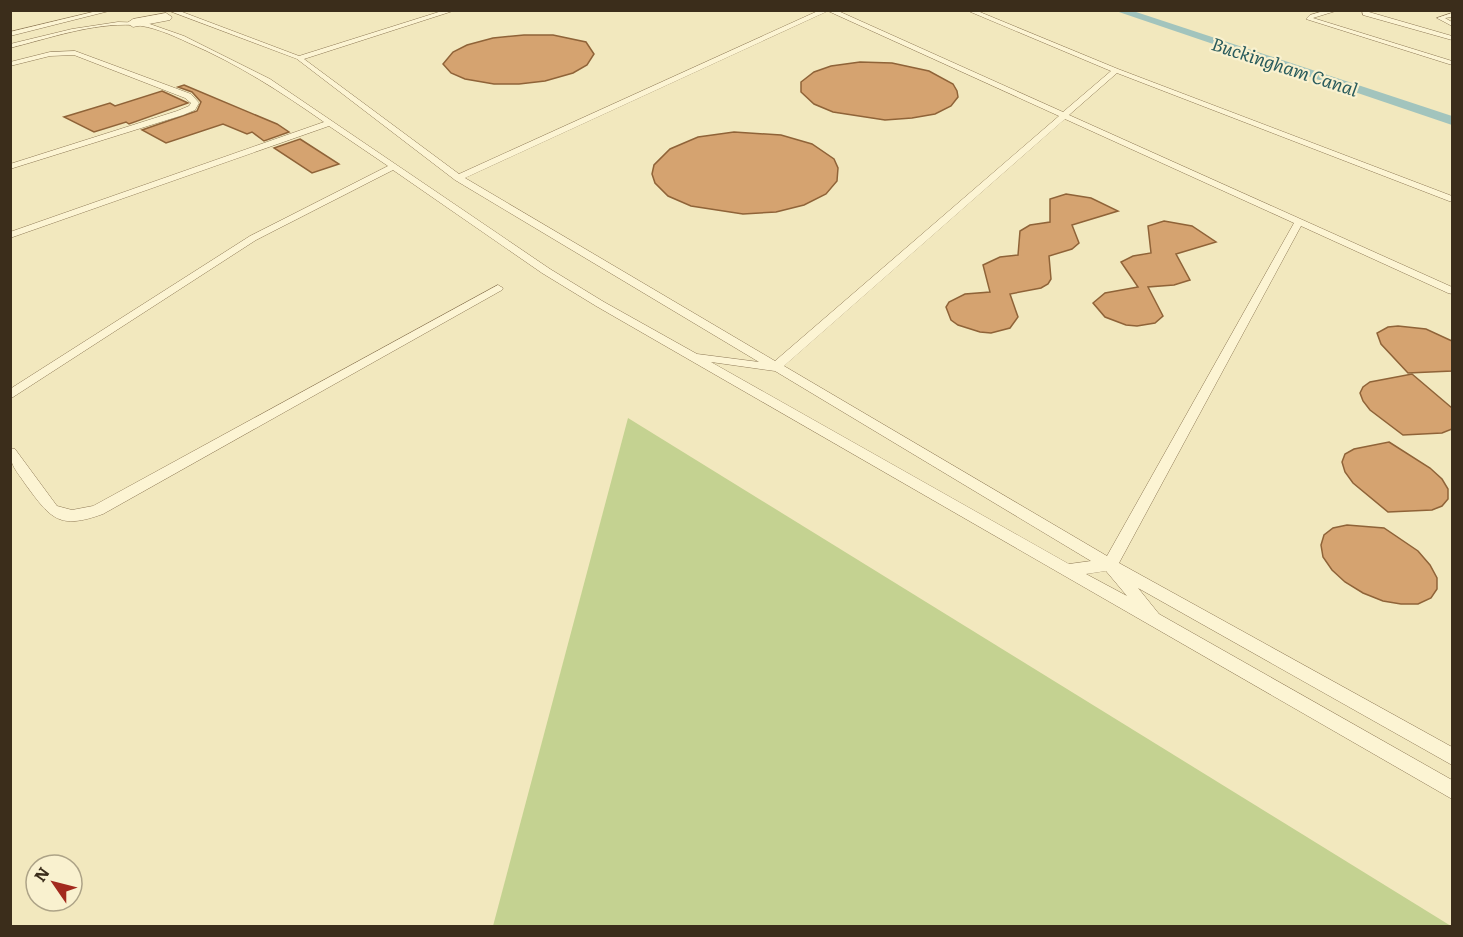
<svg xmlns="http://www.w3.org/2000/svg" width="1463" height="937" viewBox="0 0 1463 937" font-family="Literata,serif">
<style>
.green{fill:#c4d291}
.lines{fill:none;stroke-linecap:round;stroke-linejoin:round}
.canal{fill:#a2c4bd;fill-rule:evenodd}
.building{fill:#d5a370;stroke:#8f6338;stroke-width:1.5}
.lane-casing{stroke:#8d7855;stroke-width:1}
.street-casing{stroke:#8d7855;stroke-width:1}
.lane{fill:#fcf4d3;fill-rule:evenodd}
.street{fill:#fcf4d3;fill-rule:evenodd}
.labels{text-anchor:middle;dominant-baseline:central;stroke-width:4.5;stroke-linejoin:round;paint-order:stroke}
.far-water-label{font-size:18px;font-style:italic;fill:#295b5c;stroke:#f9f1cf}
</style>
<rect width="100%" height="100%" fill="#f2e8be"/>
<polygon class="green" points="628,418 1451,926 493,926"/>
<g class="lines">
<polygon class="canal" points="1113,10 1130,10 1452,116 1452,125"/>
</g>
<g class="building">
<polygon points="524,35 553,35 586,42 594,54 587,65 573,73 545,81 519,84 494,84 465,79 451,73 443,64 453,52 467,45 493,38"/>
<polygon points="860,62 892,63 929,71 953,84 957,91 958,97 951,106 935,114 912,118 885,120 833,112 814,104 801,92 801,82 814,72 831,66"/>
<polygon points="184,85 277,124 289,132 264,141 252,132 247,134 223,124 166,143 142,130 197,111 201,102 192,92 178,87"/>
<polygon points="162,91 188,103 129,124 126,122 94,132 64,117 110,103 115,106"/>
<polygon points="734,132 781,135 812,144 834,159 838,168 837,181 826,194 804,205 776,212 743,214 691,206 668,196 655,183 652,174 654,165 670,149 698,137"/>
<polygon points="300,139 339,164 312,173 274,148"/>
<polygon points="1066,194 1091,198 1118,211 1072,225 1079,243 1072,249 1049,256 1051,279 1048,284 1041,288 1010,294 1018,317 1010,328 991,333 980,332 958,325 951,320 946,307 949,302 965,294 990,292 983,265 1000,257 1018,255 1020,231 1030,225 1050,222 1050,199"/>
<polygon points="1164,221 1192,226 1216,242 1176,254 1190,280 1174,285 1148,287 1163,316 1155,323 1137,326 1126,325 1105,317 1093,303 1105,293 1138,287 1121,262 1133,256 1151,253 1148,226"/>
<polygon points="1398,326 1426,329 1452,341 1452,371 1408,373 1381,344 1377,333 1388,327"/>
<polygon points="1412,374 1452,408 1452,429 1442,433 1403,435 1370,410 1363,401 1360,393 1363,387 1370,382"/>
<polygon points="1389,442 1430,468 1442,479 1448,489 1448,499 1442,506 1432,510 1388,512 1353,483 1345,472 1342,462 1345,454 1354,449"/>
<polygon points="1347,525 1384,528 1418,551 1430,565 1437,578 1437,589 1431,598 1418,604 1401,604 1383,601 1363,593 1345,582 1332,570 1323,557 1321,545 1324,535 1333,528"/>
</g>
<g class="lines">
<g class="lane-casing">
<g id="lane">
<polygon points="101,10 113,10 10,36 10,32"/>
<path d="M167 10H177L299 56 445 10H456L304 59 459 174 820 10H836L1063 112 1111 71 966 10H975L1118 69 1452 196V202L1449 201 1117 73 1069 115 1452 287V294L1448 293 1301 226 1119 563 1452 747V765L1138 588 1159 614 1452 780V799L596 306 542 273 393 170 256 240 10 399V389L250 236 388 166 329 126 10 238V232L324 122C281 92 238 64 189 43 172 35 152 26 133 25 92 23 50 38 10 48V44L72 29 118 22 147 23 184 36 270 79 550 269 604 302 697 354 759 362 455 180 297 59ZM828 11 1059 116 775 361 465 178ZM1065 119 1294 223 1107 556 784 366ZM711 362 775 371 1091 561 1069 564ZM1106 571 1127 596 1086 574Z"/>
<polygon points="1327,10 1339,10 1313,18 1452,61 1452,65 1306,19 1310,15"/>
<polygon points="1362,10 1452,36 1452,40 1363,15"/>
<polygon points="1452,13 1452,17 1445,18 1452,22 1452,26 1437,18"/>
<polygon points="75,51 191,94 199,103 195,110 183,115 10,169 10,164 177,111 189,106 191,103 185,98 74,55 50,56 10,66 10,62 50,52"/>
<path d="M498 285 503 288 502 290 103 514C59 530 51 519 26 485 16 470 10 466 10 448L15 449 57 506 72 510 93 506Z"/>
</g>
</g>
<g class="street-casing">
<polygon id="street" points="166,13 172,17 170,20 133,27 127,23 133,19"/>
</g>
<use href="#lane" class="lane"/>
<use href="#street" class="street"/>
</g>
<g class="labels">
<g class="far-water-label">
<text transform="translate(1285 66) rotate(18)">Buckingham Canal</text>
</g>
</g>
<rect width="1463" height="937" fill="none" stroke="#3b2d1b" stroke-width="24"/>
<g transform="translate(54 883) rotate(305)"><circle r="28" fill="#f9f1cf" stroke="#ada387" stroke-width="1.5"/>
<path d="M0-4.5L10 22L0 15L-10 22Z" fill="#a32a1e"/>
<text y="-9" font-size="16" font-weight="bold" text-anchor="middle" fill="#3b2d1b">N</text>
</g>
</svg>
